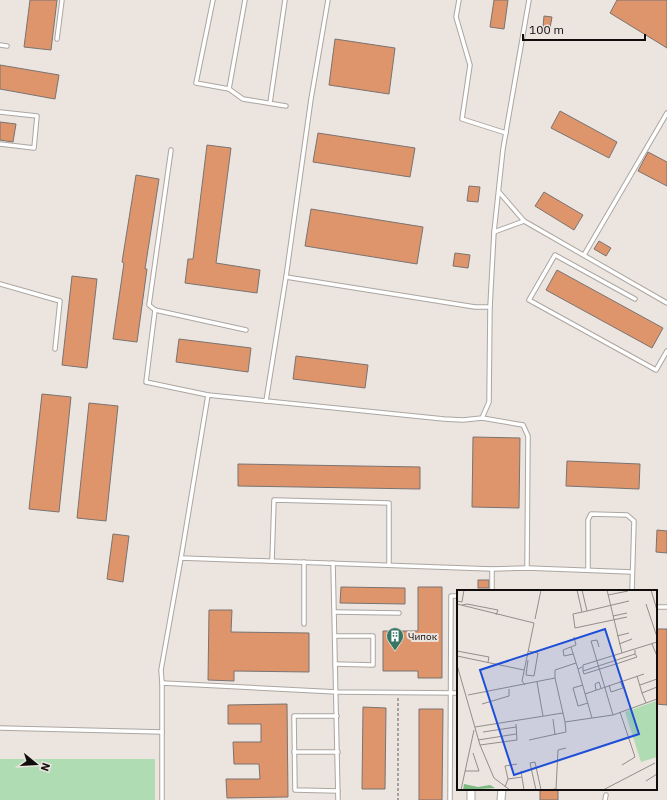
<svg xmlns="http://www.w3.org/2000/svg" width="667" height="800" viewBox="0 0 667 800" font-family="'IBM Plex Sans',sans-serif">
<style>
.green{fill:#b0dcb4}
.building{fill:#de956c;stroke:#7a7370}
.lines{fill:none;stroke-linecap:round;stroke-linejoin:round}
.service-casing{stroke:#aca6a1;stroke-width:5.5}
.minor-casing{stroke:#aca6a1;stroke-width:9}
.path{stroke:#8f8a86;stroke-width:1.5;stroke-dasharray:3 2;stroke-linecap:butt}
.service{stroke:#fff;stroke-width:3.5}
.minor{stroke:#fff;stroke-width:7}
.labels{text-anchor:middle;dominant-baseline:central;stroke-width:4;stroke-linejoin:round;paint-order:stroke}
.poi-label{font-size:10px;fill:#0f0c0b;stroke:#ebe4df;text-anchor:start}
.inset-road{fill:none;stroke:#938e8a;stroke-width:1}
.view{fill:#1d4ed8;fill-opacity:0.15;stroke:#1d4ed8;stroke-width:2}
.inset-edge{fill:none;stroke:#0f0c0b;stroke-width:2}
</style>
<rect width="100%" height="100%" fill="#ebe4df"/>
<rect class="green" x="0" y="759" width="155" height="41"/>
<g class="building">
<polygon points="30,0 57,0 51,50 24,47"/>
<polygon points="494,0 508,0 504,29 490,27"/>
<polygon points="617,0 667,0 667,48 610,13"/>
<polygon points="544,16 552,17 550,28 543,27"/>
<polygon points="335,39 395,48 389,94 329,85"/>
<polygon points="0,65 59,75 55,99 0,89"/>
<polygon points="560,111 617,142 609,158 551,128"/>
<polygon points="0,122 16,124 13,142 0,140"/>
<polygon points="318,133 415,148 410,177 313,162"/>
<polygon points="207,145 231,148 216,263 260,270 257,293 185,283 188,259 193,259"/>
<polygon points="648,152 667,162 667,186 638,171"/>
<polygon points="136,175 159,179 145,269 147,269 137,342 113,339 124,263 122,262"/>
<polygon points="469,186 480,187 478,202 467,201"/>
<polygon points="544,192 583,215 574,230 535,206"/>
<polygon points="311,209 423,227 417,264 305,246"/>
<polygon points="599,241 611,248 606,256 594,249"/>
<polygon points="455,253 470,255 468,268 453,266"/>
<polygon points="557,270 663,328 652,348 546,290"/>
<polygon points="72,276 97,279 87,368 62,365"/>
<polygon points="179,339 251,348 248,372 176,362"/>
<polygon points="296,356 368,365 365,388 293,379"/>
<polygon points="42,394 71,397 59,512 29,509"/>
<polygon points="89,403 118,406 106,521 77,518"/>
<polygon points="473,437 520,438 519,508 472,507"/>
<polygon points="567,461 640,464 639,489 566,486"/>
<polygon points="238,464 420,467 420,489 238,486"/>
<polygon points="657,530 667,531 667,553 656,552"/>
<polygon points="113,534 129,536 123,582 107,579"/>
<rect x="478" y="580" width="11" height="8"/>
<polygon points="341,587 405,588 405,604 340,603"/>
<polygon points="418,587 442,587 442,678 418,678 418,671 383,671 383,631 418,631"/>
<polygon points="209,610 232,610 231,632 309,633 309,672 234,671 234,681 208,680"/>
<polygon points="656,629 667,629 667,705 656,704"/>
<polygon points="287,704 288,797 227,798 226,779 260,779 259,764 234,764 233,742 261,742 261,724 228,724 228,705"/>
<polygon points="363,707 386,708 385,789 362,789"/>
<polygon points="419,709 443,709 442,800 419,800"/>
<rect x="540" y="789" width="18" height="11"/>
</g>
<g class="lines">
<g class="service-casing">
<g id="service">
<polyline points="213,0 196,83 229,89 243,99 286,106"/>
<polyline points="459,0 456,17 470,65 462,119 506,133"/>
<polyline points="57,39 62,0"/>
<polyline points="0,45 7,46"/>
<polyline points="229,89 245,0"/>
<polyline points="270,103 285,0"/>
<polyline points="0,112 37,116 34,148 0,144"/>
<polyline points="171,150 149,305 155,310 246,330"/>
<polyline points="499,192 524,221"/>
<polyline points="494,232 524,221 667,303"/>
<polyline points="584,255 667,113"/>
<polyline points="286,277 475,307 490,307"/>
<polyline points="0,284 60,301 55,349"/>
<polyline points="635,299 555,255 529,300 656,370 667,351"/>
<polyline points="155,310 146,382 208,395"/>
<polyline points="266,401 286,277 311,99 328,0"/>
<polyline points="482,418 523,425 528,436 527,568"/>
<polyline points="181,558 208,395 444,419 463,420 482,418 489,402 490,307 494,232 503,149 529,0"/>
<polyline points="272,561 274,500 389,503 389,565"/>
<polyline points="333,563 338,800"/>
<polyline points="492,569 527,568 632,572"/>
<polyline points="588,570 588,520 591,514 627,515 634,521 632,591"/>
<polyline points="656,607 667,607"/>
<polyline points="335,612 399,613"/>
<polyline points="304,624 304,562"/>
<polyline points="335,636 373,636 373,665 335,664"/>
<polyline points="162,683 161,670 181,558 492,569 492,591"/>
<polyline points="337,716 294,716 295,790 338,791"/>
<polyline points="0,728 162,732"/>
<polyline points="294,752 338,752"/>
<polyline points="162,800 162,683 337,692 458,693"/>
<polyline points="450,800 451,596 458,596"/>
<polyline points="605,800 606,795"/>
</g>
</g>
<g class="minor-casing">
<g id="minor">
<polyline points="471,800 471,789"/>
<polyline points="501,800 502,789"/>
</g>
</g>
<polyline class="path" points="398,698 398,800"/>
<use href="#service" class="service"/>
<use href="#minor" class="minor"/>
</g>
<defs>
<g id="building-pin" transform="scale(0.9)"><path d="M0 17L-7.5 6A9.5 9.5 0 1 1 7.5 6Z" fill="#377663" stroke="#ebe4df"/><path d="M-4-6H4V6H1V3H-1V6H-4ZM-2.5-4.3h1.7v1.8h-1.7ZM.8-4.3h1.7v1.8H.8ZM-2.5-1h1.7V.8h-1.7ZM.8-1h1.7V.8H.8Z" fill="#fff"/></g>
</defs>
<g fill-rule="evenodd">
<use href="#building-pin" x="395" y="636"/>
</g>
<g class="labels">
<g class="poi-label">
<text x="408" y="636">Чипок</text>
</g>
</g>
<g transform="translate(457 590)">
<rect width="200" height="200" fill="#ebe4df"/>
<path d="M199 111 200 167 184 172 168 122Z" fill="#b0dcb4"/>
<path d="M7 194 21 197 33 195 38 198 6 200Z" fill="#7bbb82"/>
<path class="inset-road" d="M120 0 125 22M125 0 130 21 172 11M150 0 165 63M194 0 200 20M151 5 171 1M0 11 5 12 7 0M0 14 77 33 65 91 68 95M189 14 200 47M5 15 10 14 41 20 39 25M130 21 116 24 118 38 170 27M156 26 170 23M78 29 84 0M160 46 172 43M162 54 175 49M195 54 200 66M114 57 121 79M142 57 140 50 134 51 156 125 200 109M178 60V64L126 81V75L200 52M0 61 32 67 31 72M71 61 81 63 77 86 69 85 71 70M116 64 107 66 106 60 119 55 117 47M0 66 67 80M0 75 23 155 37 188 53 200M125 77 121 79 135 128 156 125M126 81 127 84 162 73 180 67 178 64M180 86 185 103M98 88V80L119 73M80 92 86 126M126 95 116 98 121 116 131 113M152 95 154 102 166 98 163 91M183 95 200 89M139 100 138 94 142 92 144 98M128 104 187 84M11 105 98 88 108 132 135 128M189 113 185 103 200 97M25 114 52 106V99M163 122 178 167 165 175M96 129 98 145M18 137 106 123M26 142 59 137M21 150 59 144M72 150 109 142 108 132M23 155 60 150 59 134M8 181H22L16 163M64 181 67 200M51 189 65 187M189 191 200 184M48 197 51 189 48 176 60 174M4 200 17 140M79 200 73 173 78 172 84 200M90 200 99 199 101 160 109 158M146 200 198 173"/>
<path class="view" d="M148 39 182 144 57 185 23 80Z"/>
<rect width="200" height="200" class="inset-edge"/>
</g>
<g transform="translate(36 764) rotate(108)" stroke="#ebe4df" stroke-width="3" paint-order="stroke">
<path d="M0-3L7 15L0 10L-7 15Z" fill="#0f0c0b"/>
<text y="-6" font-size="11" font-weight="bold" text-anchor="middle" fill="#0f0c0b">N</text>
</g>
<path d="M523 34v6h122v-6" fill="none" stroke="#0f0c0b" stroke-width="2"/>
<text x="529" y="34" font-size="12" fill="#0f0c0b" stroke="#ebe4df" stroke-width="3" paint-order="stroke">100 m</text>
</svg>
